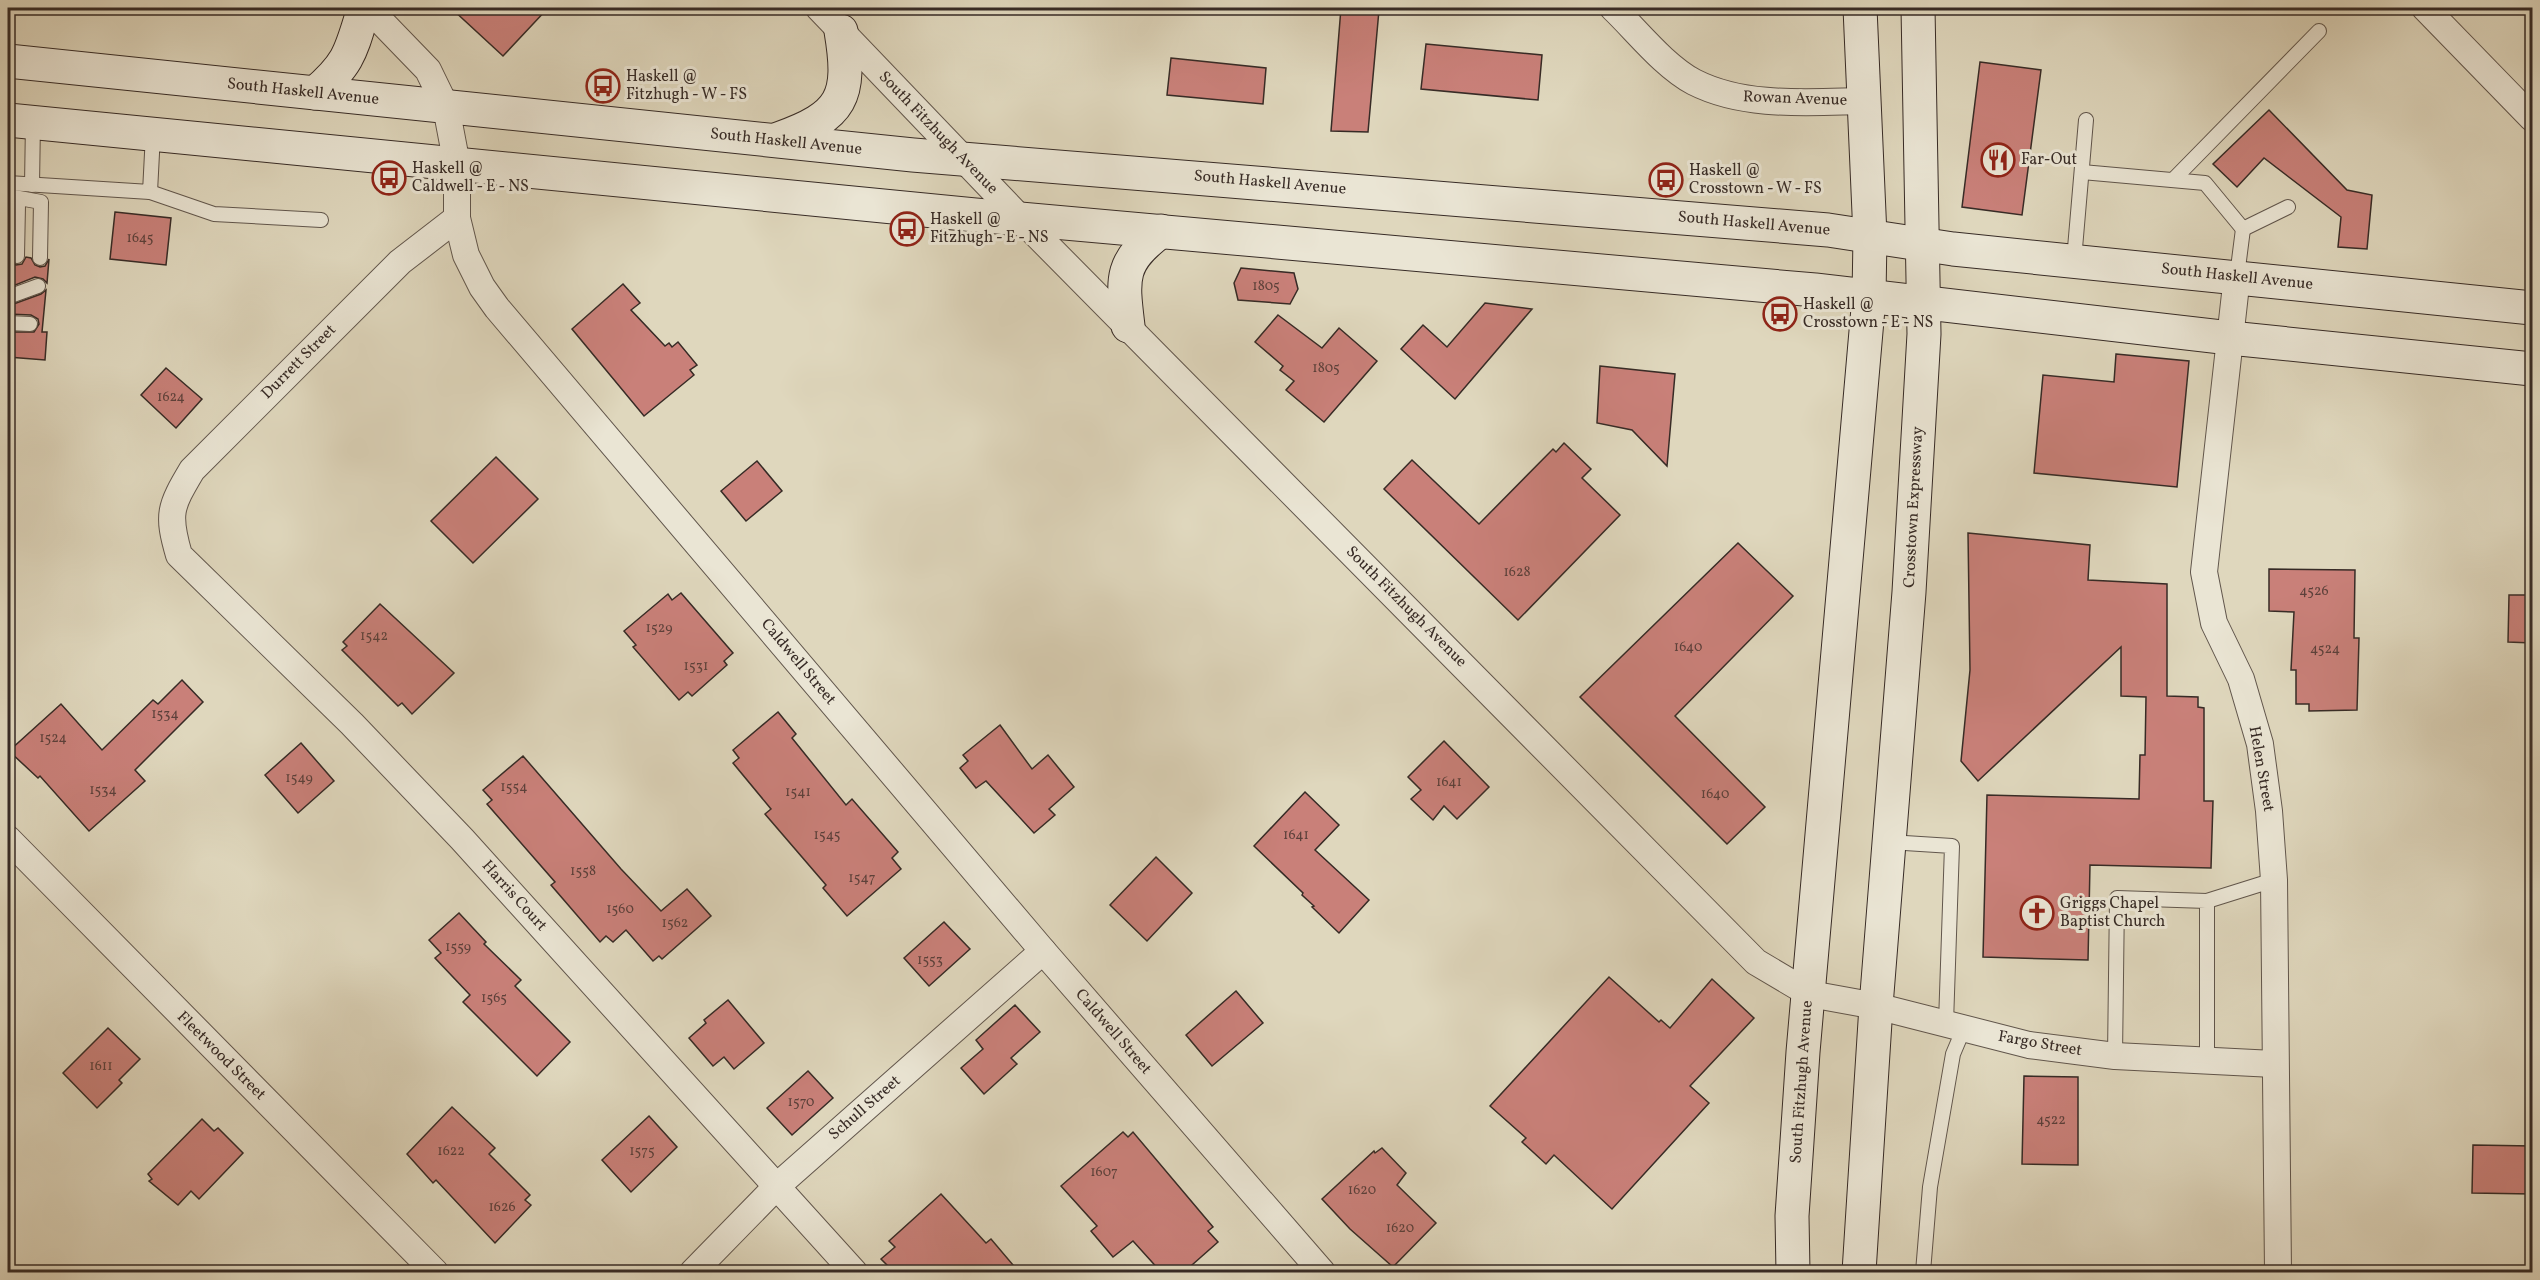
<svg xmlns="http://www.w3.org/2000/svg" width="2540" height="1280" viewBox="0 0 2540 1280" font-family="Vollkorn,serif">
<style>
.building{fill:#c98079;stroke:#372b26;stroke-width:1.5}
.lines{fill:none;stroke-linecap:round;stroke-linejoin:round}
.service-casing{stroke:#61564c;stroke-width:16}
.minor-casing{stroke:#61564c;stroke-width:28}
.secondary-casing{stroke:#372b26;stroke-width:35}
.service{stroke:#eae5d4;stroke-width:14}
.minor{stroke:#eae5d4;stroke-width:26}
.secondary{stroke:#eae5d4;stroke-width:33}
.labels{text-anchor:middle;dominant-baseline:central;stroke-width:6;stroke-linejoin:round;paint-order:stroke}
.number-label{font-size:14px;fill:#5c403b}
.poi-label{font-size:16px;fill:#372b26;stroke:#eae5d4;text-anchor:start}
.street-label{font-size:16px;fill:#372b26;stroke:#eae5d4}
</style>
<rect width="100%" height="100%" fill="#dfd7bd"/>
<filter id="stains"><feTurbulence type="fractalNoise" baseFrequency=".00333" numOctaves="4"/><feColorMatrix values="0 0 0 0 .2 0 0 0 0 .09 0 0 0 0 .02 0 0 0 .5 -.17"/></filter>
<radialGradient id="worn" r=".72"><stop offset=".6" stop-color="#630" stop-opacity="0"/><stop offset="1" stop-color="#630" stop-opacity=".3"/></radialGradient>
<g class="building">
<polygon points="451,8 548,8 503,56"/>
<polygon points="1341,8 1379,10 1368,132 1331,131"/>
<polygon points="1426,44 1542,55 1538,100 1421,89"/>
<polygon points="1171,58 1266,68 1263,104 1167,95"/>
<polygon points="1980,62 2041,70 2022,215 1962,207"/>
<polygon points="2269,110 2347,190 2372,195 2367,249 2338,247 2341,217 2264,158 2237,187 2213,164"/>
<polygon points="115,212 171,218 166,265 110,259"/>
<polygon points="8,255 9,261 16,265 22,264 26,257 31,258 35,265 40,267 45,266 49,259 47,283 43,279 35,277 8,288"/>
<polygon points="1241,268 1294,273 1298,289 1290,304 1238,300 1234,283"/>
<polygon points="623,284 640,303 631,310 665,346 669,343 672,347 678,342 697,365 690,370 694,375 644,416 572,329"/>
<polygon points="46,290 42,332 47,332 45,360 8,357 8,332 34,332 39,324 38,319 31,315 8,314 8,306 41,294"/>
<polygon points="1485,303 1532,309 1455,399 1401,349 1423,325 1447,347"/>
<polygon points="1278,315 1322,348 1339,328 1377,361 1324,422 1286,390 1294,381 1280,370 1283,366 1255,342"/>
<polygon points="2116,354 2189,361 2177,487 2034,473 2043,375 2114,382"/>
<polygon points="1600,366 1675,374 1667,466 1632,430 1597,423"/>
<polygon points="166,368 202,399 176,428 141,395"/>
<polygon points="1564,443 1591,469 1582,478 1620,515 1518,620 1384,489 1412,460 1479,524 1553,449 1556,452"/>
<polygon points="496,457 538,499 473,563 431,521"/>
<polygon points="757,461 782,491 746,521 721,491"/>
<polygon points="1968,533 2090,545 2088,580 2167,584 2167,696 2198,697 2198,707 2204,708 2204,801 2213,801 2211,868 2090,865 2088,960 1983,957 1987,795 2139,799 2140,755 2145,755 2146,697 2121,696 2121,647 1978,781 1961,761 1970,670"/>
<polygon points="1738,543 1793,596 1675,716 1765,807 1727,844 1580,697"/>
<polygon points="2269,569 2355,570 2354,638 2359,638 2357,710 2309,711 2309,704 2296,704 2296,670 2291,670 2294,612 2269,611"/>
<polygon points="681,593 733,653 724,661 727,665 692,696 688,692 679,700 633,647 636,645 624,631 668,594 672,600"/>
<polygon points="2509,595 2532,595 2532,643 2508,642"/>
<polygon points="380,604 454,673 412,714 402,703 398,706 342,650 347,646 343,642"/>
<polygon points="182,680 203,702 135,770 145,781 89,831 40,776 38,778 9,751 61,704 102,750 153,700 158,704"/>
<polygon points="778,712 796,734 792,738 846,805 852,799 898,852 892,858 901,869 847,916 823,888 826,885 765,814 771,809 733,763 739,758 733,750"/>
<polygon points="1000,725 1032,769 1048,755 1074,787 1049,809 1055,815 1034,833 986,781 976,788 960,768 968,761 963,755"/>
<polygon points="1444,741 1489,787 1457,819 1444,806 1433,820 1411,799 1421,790 1408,777"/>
<polygon points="301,743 334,781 298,813 265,775"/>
<polygon points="523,756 621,869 661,911 687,889 711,916 662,959 659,956 653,961 626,930 613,942 606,936 600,942 551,885 555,882 487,804 492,800 483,790"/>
<polygon points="1305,792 1339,825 1315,850 1369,900 1339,933 1312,907 1314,906 1302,895 1303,893 1254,846"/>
<polygon points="1156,857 1192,893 1147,941 1110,905"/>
<polygon points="459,913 486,942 484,944 521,980 515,986 570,1042 537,1076 463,1002 470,995 435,958 441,953 429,940"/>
<polygon points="944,922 970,949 929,986 904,958"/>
<polygon points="1609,977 1659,1022 1661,1020 1670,1028 1712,979 1754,1018 1690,1086 1709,1103 1612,1209 1554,1155 1546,1164 1522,1142 1526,1138 1490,1106"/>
<polygon points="1236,991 1263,1023 1212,1066 1186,1035"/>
<polygon points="728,1000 764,1043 734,1069 724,1057 713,1066 689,1038 706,1023 704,1020"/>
<polygon points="1015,1005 1040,1032 1011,1058 1017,1064 984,1094 961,1068 983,1049 976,1040"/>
<polygon points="108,1028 140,1059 119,1080 122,1083 97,1108 63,1073"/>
<polygon points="808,1071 833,1098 792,1135 767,1108"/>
<polygon points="2024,1076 2078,1077 2078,1165 2022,1164"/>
<polygon points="452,1107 495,1148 489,1154 530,1195 525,1200 531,1205 495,1243 436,1180 433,1183 407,1154"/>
<polygon points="649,1116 677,1147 631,1192 602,1160"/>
<polygon points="202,1119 214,1131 218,1128 243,1153 199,1199 191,1191 178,1205 149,1181 152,1179 148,1174"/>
<polygon points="1123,1132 1128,1137 1133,1132 1213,1227 1208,1231 1218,1242 1184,1272 1161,1272 1133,1241 1113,1257 1091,1231 1097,1226 1061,1186"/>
<polygon points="2473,1145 2532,1146 2532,1194 2472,1193"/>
<polygon points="1382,1148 1406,1173 1397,1185 1436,1223 1393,1267 1350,1229 1322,1199 1374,1151 1375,1153"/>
<polygon points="941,1194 986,1243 991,1239 1019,1272 894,1272 881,1259 895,1247 889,1241"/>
</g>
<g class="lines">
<g class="service-casing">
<g id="service">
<polyline points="2082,172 2205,183 2243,229 2288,207"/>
<polyline points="2173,180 2319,31"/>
<polyline points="8,183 150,192 153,134"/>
<polyline points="32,185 33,122"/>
<polyline points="150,192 214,214 321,220"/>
<polyline points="8,196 41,202 40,258"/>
<polyline points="8,200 18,205 17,256"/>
<polyline points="2074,260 2086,120"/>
<polyline points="2237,276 2243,229"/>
<polyline points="8,297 38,286"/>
<polyline points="8,323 30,324"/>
<polyline points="1889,842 1952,846 1946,1023"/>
<polyline points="2207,901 2274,880"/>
<polyline points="2115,1056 2117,898 2207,901 2207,1060"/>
<polyline points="1923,1272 1930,1187 1953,1054 1964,1028"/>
</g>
</g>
<g class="minor-casing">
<g id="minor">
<polyline points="368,8 428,70 446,107 457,165 457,218 466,255 482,287 497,308 1043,951 1322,1272"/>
<polyline points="819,8 1021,219 1756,962 1810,994 1876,1006 2029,1045 2115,1056 2274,1064"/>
<path d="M1613 8C1637 31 1664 66 1694 82 1745 108 1809 102 1865 101"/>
<polyline points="2425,8 2532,118"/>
<path d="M457 218 400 262 192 470C170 507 167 514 179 555L352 724 462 839 854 1272"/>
<polyline points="2237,276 2204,572 2214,623 2241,679 2260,744 2269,811 2274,880 2278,1272"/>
<polyline points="8,839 435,1272"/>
<polyline points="693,1272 776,1187 1043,951"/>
</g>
</g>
<g class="secondary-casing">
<g id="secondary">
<polyline points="8,61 913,155 1828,230 1953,249 2532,308"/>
<path d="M315 93C350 63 351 51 364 8"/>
<polyline points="8,120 975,215 1815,290 2230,338 2532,369"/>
<path d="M778 139C843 116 852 97 841 31"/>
<path d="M1128 326C1122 277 1120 262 1161 231"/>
<polyline points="1793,1272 1792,1216 1803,1052 1869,297 1870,236 1860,8"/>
<polyline points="1859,1272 1876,1006 1909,592 1924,334 1918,8"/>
</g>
</g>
<use href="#service" class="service"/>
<use href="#minor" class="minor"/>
<use href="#secondary" class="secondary"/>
</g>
<defs>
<g id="bus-ring" transform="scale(1.725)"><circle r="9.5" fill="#eae5d4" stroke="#8f2418" stroke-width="1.5"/><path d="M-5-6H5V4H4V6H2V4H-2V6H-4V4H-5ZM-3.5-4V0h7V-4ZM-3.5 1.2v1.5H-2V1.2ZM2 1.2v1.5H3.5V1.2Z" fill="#8f2418"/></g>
<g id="restaurant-ring" transform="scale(1.725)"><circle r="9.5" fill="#eae5d4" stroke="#8f2418" stroke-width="1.5"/><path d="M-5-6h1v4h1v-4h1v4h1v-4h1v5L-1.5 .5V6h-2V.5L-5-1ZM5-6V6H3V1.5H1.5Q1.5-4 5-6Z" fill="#8f2418"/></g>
<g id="church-ring" transform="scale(1.725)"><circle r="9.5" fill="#eae5d4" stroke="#8f2418" stroke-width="1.5"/><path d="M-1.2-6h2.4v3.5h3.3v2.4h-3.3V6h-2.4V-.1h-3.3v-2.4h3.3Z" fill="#8f2418"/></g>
</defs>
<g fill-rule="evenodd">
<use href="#bus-ring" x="603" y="86"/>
<use href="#restaurant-ring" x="1998" y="160"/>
<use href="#bus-ring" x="389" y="178"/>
<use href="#bus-ring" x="1666" y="180"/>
<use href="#bus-ring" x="907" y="229"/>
<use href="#bus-ring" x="1780" y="314"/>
<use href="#church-ring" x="2037" y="913"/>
</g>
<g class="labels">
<g class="number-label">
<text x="140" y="238">1645</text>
<text x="1266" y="286">1805</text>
<text x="1326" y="368">1805</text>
<text x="171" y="397">1624</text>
<text x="1517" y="572">1628</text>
<text x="2314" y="591">4526</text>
<text x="659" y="628">1529</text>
<text x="374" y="636">1542</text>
<text x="1688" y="647">1640</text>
<text x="2325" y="649">4524</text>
<text x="696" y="666">1531</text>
<text x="165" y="714">1534</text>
<text x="53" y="738">1524</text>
<text x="299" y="778">1549</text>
<text x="1449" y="782">1641</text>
<text x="514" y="787">1554</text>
<text x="103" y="790">1534</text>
<text x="798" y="792">1541</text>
<text x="1715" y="794">1640</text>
<text x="827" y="835">1545</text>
<text x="1296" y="835">1641</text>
<text x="583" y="871">1558</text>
<text x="862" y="878">1547</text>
<text x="620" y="909">1560</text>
<text x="675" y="923">1562</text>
<text x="458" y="947">1559</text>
<text x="930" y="960">1553</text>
<text x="494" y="998">1565</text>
<text x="101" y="1066">1611</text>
<text x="801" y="1102">1570</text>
<text x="2051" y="1120">4522</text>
<text x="451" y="1151">1622</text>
<text x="642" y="1151">1575</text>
<text x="1104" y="1172">1607</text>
<text x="1362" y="1190">1620</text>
<text x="502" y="1207">1626</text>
<text x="1400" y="1228">1620</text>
</g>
<g class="poi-label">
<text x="626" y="77">Haskell @<tspan x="626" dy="18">Fitzhugh - W - FS</tspan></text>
<text x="2021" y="160">Far-Out</text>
<text x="412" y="169">Haskell @<tspan x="412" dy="18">Caldwell - E - NS</tspan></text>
<text x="1689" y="171">Haskell @<tspan x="1689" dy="18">Crosstown - W - FS</tspan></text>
<text x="930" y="220">Haskell @<tspan x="930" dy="18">Fitzhugh - E - NS</tspan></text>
<text x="1803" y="305">Haskell @<tspan x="1803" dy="18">Crosstown - E - NS</tspan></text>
<text x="2060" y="904">Griggs Chapel<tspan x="2060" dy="18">Baptist Church</tspan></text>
</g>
<g class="street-label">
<text transform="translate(303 92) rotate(6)">South Haskell Avenue</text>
<text transform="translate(1795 99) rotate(2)">Rowan Avenue</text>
<text transform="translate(938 133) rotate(46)">South Fitzhugh Avenue</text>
<text transform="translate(786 142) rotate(6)">South Haskell Avenue</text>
<text transform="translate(1270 183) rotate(5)">South Haskell Avenue</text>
<text transform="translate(1754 224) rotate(5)">South Haskell Avenue</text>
<text transform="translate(2237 277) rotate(6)">South Haskell Avenue</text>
<text transform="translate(299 362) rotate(-45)">Durrett Street</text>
<text transform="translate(1914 507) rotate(-87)">Crosstown Expressway</text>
<text transform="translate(1406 607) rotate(45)">South Fitzhugh Avenue</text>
<text transform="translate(798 662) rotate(50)">Caldwell Street</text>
<text transform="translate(2261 769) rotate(80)">Helen Street</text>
<text transform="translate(514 896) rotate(48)">Harris Court</text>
<text transform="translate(1113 1032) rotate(49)">Caldwell Street</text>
<text transform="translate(2040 1044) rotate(10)">Fargo Street</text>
<text transform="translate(221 1056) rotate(45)">Fleetwood Street</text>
<text transform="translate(1802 1082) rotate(-86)">South Fitzhugh Avenue</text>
<text transform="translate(865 1108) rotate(-41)">Schull Street</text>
</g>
</g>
<rect width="2540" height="1280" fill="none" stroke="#dfd7bd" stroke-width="30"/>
<rect x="9" y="9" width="2522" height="1262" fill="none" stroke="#372b26" stroke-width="3"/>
<rect x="15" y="15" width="2510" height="1250" fill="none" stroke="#372b26" stroke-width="1.5"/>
<rect width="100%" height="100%" filter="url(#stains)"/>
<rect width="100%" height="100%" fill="url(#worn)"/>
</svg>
